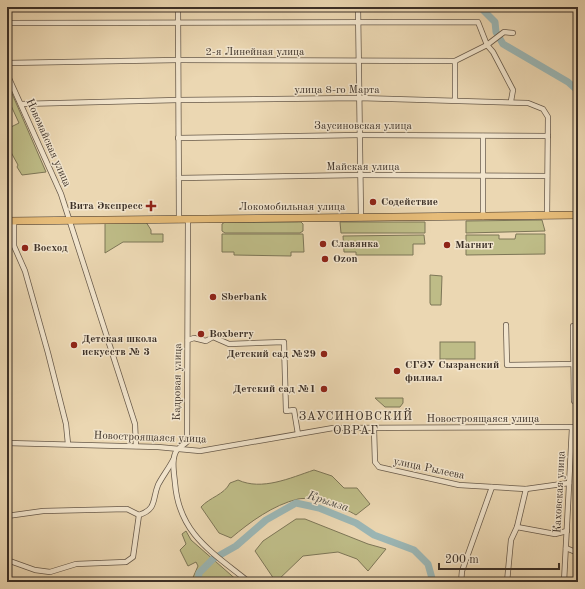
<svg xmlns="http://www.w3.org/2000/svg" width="585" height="589" viewBox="0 0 585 589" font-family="'Old Standard TT',serif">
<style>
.green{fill:#bebc87;stroke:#7d7657}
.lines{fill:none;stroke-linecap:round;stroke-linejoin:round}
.river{stroke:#9bb7b6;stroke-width:7}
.street-casing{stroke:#685a4a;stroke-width:6}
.primary-casing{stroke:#3c3027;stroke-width:8}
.street{stroke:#f2e5cd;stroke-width:4.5}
.primary{stroke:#e6bc79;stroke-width:7}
.poi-dot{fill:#8f2418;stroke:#f2e5cd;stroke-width:1.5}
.labels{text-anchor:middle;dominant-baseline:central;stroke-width:3;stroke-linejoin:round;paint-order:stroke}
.street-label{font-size:11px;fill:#3c3027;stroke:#f2e5cd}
.poi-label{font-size:11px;font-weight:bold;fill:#3c3027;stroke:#f2e5cd;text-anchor:start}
.neighbourhood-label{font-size:12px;letter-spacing:1px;fill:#3c3027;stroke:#f2e5cd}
.water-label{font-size:12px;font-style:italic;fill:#4f4b44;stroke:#f2e5cd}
</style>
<rect width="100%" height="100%" fill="#ebd7b2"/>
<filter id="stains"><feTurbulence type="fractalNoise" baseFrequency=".005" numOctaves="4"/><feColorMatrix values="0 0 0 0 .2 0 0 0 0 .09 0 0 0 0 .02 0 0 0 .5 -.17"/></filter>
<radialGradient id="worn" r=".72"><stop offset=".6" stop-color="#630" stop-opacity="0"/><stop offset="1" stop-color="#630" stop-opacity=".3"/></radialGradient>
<g class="green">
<polygon points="10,89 46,172 22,175 17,167 18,165 7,145 7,120 11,127 19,123 7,97 7,91"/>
<polygon points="542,220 545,231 466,233 466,221"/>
<polygon points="146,222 151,230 151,234 163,234 163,242 123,242 105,253 105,223"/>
<polygon points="225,222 301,222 303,224 303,231 300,233 225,233 222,231 222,224"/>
<polygon points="340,222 425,222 425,233 341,233"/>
<polygon points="222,234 303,234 304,252 291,252 291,256 234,255 234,252 222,252"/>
<polygon points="516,234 545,234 545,254 466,255 466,235 499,235 499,239 515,239"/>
<polygon points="424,235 425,244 413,244 413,255 356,255 356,252 344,252 343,236"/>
<polygon points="430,275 442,276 441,305 431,305 430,303"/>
<rect x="440" y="342" width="35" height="17"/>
<polygon points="375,398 403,398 403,403 400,407 385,407"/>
<path d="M314 470 332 476 344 488H357L370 504 356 515C343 507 313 496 298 499 273 505 250 522 231 538L219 533 201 507C210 497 224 495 230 483L238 480C262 491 290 478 314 470Z"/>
<polygon points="296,519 305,519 368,544 386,549 368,571 357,559 338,552 303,556 276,582 255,551 263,541"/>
<polygon points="186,531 191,540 239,582 191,582 198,566 196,562 188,566 180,550 186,544 182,534"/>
</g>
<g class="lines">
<g class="river">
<polyline points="480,7 495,22 496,32 503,44 568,82 578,91"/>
<polyline points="198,582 199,573 213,559 236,546 266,520 296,503 319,508 356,523 374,535 414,550 428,564 433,582"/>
</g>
<g class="street-casing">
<g id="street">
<polyline points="178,7 179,220"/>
<polyline points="358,7 361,218"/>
<polyline points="7,23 478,22 487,45 493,52 513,90 511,101"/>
<polyline points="455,61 455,100"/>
<polyline points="7,63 178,60 455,61 487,45 504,32 513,33"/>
<polyline points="7,74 61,194 135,424 136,446"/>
<polyline points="21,104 178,100 359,98 528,103 543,109 548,117 547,216"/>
<polyline points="483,136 483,217"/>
<polyline points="178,138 360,135 548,136"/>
<polyline points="179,178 360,175 547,176"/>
<path d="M188 220 187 437V442C184 445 180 447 177 450 171 458 174 473 175 483 179 534 212 552 249 582"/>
<polyline points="14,221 14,246 25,271 48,353 66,424 68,444"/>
<polyline points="506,325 507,365 578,364"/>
<polyline points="578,326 573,326 573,330 574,401 578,401"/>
<polyline points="188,340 194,338 206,341 213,337 229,344 284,342 286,411 294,410 298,434"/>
<polyline points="374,429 375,462 379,467 459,485 526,489 569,483"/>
<polyline points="7,443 158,447 200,451 333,428 578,427"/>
<path d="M7 516 43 511 127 509 139 515C157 509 152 500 158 485 162 477 169 468 173 460"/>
<polyline points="517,527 555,534 567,531"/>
<polyline points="566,548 578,553"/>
<polyline points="7,560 35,570 50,572 76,564 126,562 133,557 139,515"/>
<polyline points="461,582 462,571 492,487"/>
<polyline points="507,582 511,540 517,527 526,489"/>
<polyline points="564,582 572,428"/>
</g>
</g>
<g class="primary-casing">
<polyline id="primary" points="7,221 578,215"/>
</g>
<use href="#street" class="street"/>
<use href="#primary" class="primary"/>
</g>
<g class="poi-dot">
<circle cx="373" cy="202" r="4"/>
<path d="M149 200h4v4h4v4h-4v4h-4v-4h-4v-4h4z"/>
<circle cx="323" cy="244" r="4"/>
<circle cx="447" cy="245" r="4"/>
<circle cx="25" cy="248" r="4"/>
<circle cx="325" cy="259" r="4"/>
<circle cx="213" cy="297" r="4"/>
<circle cx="201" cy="334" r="4"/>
<circle cx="74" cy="345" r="4"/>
<circle cx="324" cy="354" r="4"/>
<circle cx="397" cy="371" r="4"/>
<circle cx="324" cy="389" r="4"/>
</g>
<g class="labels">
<g class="street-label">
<text x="255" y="52">2-я Линейная улица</text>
<text x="337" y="90">улица 8-го Марта</text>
<text x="363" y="126">Заусиновская улица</text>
<text transform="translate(48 143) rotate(66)">Новомайская улица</text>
<text x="363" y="167">Майская улица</text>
<text x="292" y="207">Локомобильная улица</text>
<text transform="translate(178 382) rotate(-89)">Кадровая улица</text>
<text x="483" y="419">Новостроящаяся улица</text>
<text transform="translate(150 438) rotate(2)">Новостроящаяся улица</text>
<text transform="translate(429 469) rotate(12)">улица Рылеева</text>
<text transform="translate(560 492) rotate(-87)">Каховская улица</text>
</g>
<g class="poi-label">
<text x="381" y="202">Содействие</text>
<text x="143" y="206" text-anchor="end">Вита Экспресс</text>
<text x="331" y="244">Славянка</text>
<text x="455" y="245">Магнит</text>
<text x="33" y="248">Восход</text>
<text x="333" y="259">Ozon</text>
<text x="221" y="297">Sberbank</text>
<text x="209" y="334">Boxberry</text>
<text x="82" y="339">Детская школа<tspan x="82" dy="13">искусств № 3</tspan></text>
<text x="316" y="354" text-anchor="end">Детский сад №29</text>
<text x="405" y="365">СГЭУ Сызранский<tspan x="405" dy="13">филиал</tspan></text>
<text x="316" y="389" text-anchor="end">Детский сад №1</text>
</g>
<g class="neighbourhood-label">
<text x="356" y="417">ЗАУСИНОВСКИЙ<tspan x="356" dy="14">ОВРАГ</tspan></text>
</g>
<g class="water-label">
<text transform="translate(328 502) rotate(18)">Крымза</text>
</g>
</g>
<rect width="585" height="589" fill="none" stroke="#ebd7b2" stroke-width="24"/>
<rect x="8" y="8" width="569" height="573" fill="none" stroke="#3c3027" stroke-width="2"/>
<rect x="12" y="12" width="561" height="565" fill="none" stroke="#3c3027"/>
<path d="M439 563v6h120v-6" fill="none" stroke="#3c3027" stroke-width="2"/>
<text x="445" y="563" font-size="12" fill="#3c3027" stroke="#f2e5cd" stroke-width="3" paint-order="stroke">200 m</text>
<rect width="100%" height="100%" filter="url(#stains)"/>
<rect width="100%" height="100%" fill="url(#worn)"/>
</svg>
